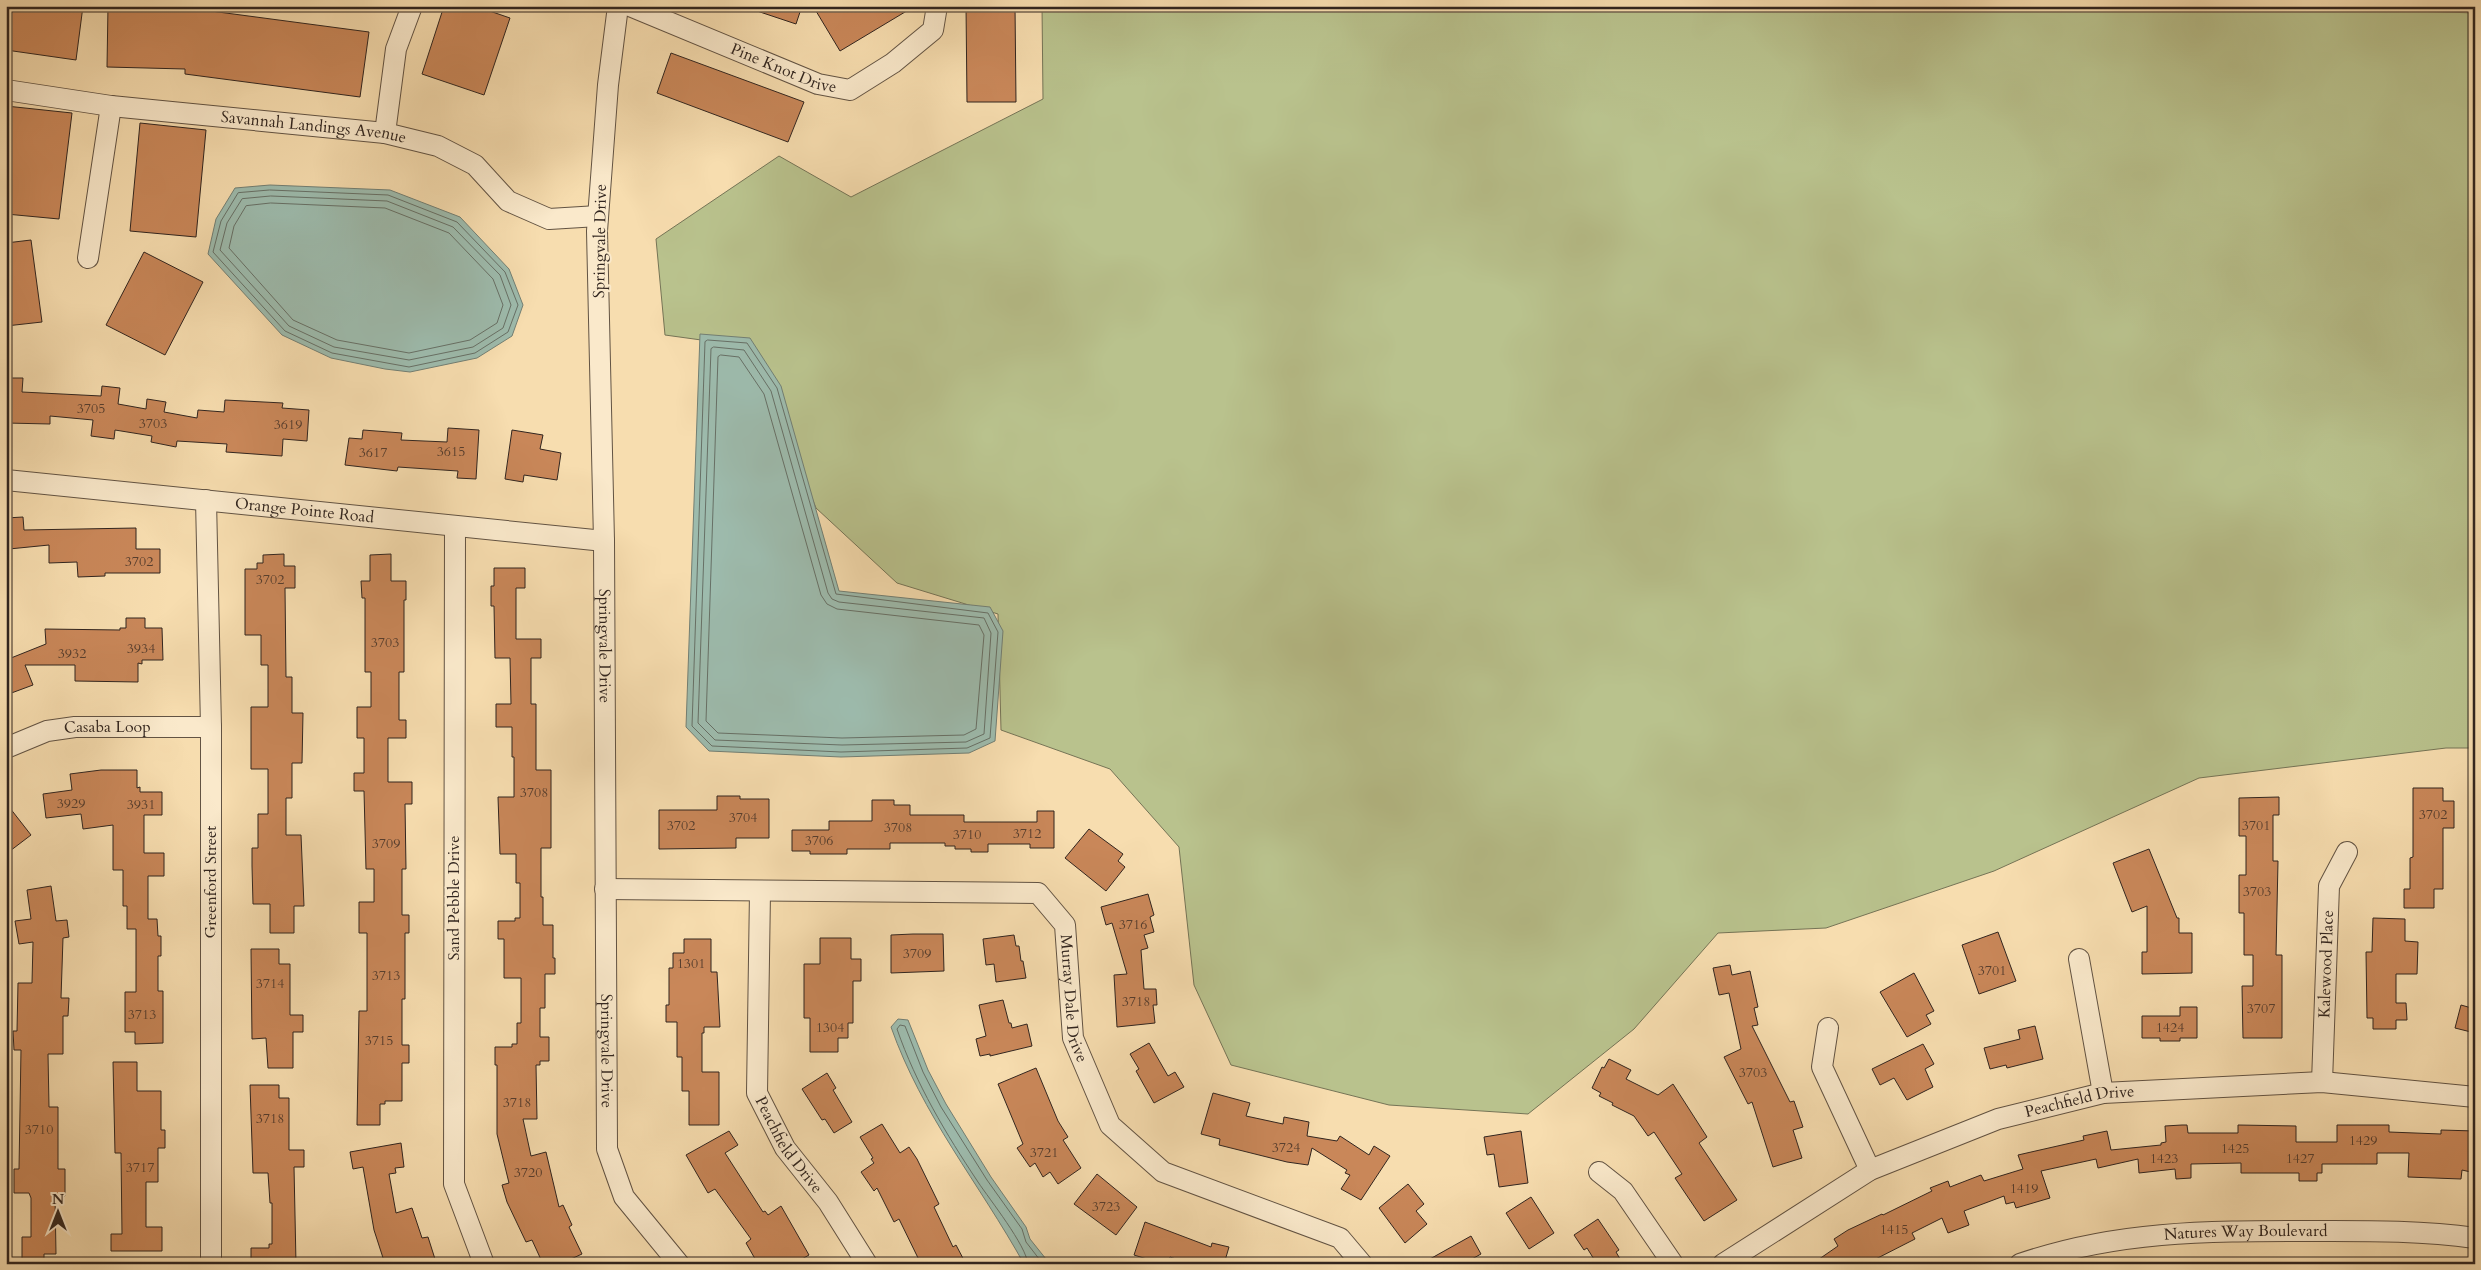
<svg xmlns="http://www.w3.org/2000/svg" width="2481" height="1270" viewBox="0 0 2481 1270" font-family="Cardo,serif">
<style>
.green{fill:#b9c28d;stroke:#757456}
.water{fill:#9dbbad;stroke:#727f74}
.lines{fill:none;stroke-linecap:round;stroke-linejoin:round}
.shore{stroke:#677066;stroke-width:1}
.building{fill:#c98759;stroke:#31251f}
.minor-casing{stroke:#625343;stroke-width:22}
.minor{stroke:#fae9cb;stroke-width:20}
.labels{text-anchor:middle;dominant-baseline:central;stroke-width:4;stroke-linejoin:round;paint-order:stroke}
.number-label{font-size:14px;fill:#573e2e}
.street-label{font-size:16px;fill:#31251f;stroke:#fae9cb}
</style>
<rect width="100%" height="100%" fill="#f7ddaf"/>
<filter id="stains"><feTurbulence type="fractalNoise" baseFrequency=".004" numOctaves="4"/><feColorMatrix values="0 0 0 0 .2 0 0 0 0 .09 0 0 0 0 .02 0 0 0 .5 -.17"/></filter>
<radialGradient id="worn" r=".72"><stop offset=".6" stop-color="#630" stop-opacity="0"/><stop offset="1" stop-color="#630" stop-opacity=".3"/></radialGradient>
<polygon class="green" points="1042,6 2348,6 2352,9 2475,13 2475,748 2446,748 2199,778 1994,871 1826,928 1718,933 1634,1029 1528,1114 1389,1105 1231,1065 1194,985 1179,847 1110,769 1001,730 998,614 897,583 816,508 752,347 665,335 656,239 779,156 851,197 1043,99"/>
<g class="water">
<polygon points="270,185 390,190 460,217 509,269 523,305 512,336 477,358 410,372 385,369 331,358 282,335 208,254 216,219 235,188"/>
<polygon points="700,334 750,338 781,386 839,591 990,607 1003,631 995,741 969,753 841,757 709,751 686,727"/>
<path d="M898 1019 908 1020 928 1070 946 1104 991 1177 1026 1227 1030 1239 1050 1264H1024C979 1183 922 1115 891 1027Z"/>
</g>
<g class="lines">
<g class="shore">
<polygon points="270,190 388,195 457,222 505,272 518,305 508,332 475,353 409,367 332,353 285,331 213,252 221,221 238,193"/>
<polygon points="271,196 387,201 453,227 500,275 511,305 503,328 473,347 409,360 334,347 289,326 220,250 227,223 242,199"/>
<polygon points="271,203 385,208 449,233 493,279 503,305 497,323 470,340 409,353 337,340 293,320 229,248 234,226 246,206"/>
<polygon points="708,340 747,343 777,388 836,594 988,613 998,632 990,738 967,748 841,752 712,746 692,726 705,342"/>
<polygon points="714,347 744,350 771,391 828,593 832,599 839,602 984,618 991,633 984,734 966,742 842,745 715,740 698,723 711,349"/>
<polygon points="721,355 739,357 764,394 821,595 827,604 837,609 979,625 984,635 976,729 964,735 842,738 718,733 706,721 718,357"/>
<path d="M1028 1264C1026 1245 990 1200 978 1182 946 1134 916 1084 897 1029L900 1025 905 1026 923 1072 941 1107 987 1180 1022 1229 1026 1242 1043 1264"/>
</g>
</g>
<g class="building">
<polygon points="6,6 83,6 76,60 6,50"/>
<polygon points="108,6 173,6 369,32 360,97 185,74 185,69 107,67"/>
<polygon points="444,6 475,6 510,18 484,95 422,74"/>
<polygon points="751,6 802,6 796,24 751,9"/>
<polygon points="813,6 915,6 840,51"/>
<polygon points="966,6 1015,6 1016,102 967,102"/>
<polygon points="671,53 804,102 788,142 657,93"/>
<polygon points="6,106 72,113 59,219 6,214"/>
<polygon points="140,123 206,130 196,237 130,231"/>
<polygon points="31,240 42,322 6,326 6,243"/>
<polygon points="144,252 203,282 165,355 106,325"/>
<polygon points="6,378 23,378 22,392 101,396 102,386 120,388 118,404 146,409 147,399 166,402 164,412 197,418 198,410 224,412 225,400 283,403 282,408 309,410 307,441 283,439 282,456 226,452 227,444 177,441 176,447 151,442 152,436 115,430 114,439 91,436 93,420 50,416 50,424 6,423"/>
<polygon points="448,428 479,430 476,479 457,478 458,471 398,467 397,471 345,465 349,438 362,439 363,430 402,433 401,440 447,442"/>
<polygon points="512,430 543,435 540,449 561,453 557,480 524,475 523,482 505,479"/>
<polygon points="23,517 24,530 136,528 136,549 160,549 160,573 105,573 105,576 78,577 77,562 49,563 49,545 9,549 6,540 6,518"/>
<polygon points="284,554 284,566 295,566 295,588 285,588 286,677 292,677 292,713 303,713 302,763 292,763 292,798 286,798 286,835 301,835 304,906 294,906 294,933 270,933 270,904 253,904 252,866 252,848 258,848 258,814 268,814 268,769 251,769 251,707 268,707 268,665 261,665 261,635 245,635 245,569 257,569 257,563 263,563 263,555"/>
<polygon points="391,554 391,581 406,581 406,600 404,600 404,672 399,672 399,720 406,720 406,738 388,738 388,782 412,782 412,804 405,804 406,869 402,869 402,915 409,915 409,933 405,933 405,999 402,999 402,1045 409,1045 409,1063 402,1063 402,1101 385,1101 385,1104 380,1104 380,1125 357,1125 359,1011 367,1011 367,933 359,933 359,902 374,902 374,869 366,869 364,791 354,791 354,773 364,773 364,738 357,738 357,707 371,707 371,672 365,672 365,598 362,598 361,581 370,581 370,555"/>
<polygon points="494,568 525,568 525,588 516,588 516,639 541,639 541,658 531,658 531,704 536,704 536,770 551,770 551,848 541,848 541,897 543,897 543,925 553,925 553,958 555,958 555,974 545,974 545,1008 540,1008 540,1037 549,1037 549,1061 540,1061 540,1065 536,1065 537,1119 523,1119 531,1156 546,1152 559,1207 563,1205 572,1225 569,1227 582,1254 560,1264 543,1264 532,1240 526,1242 507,1202 502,1185 509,1183 497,1134 497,1065 495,1065 495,1047 512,1047 512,1044 517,1044 517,1023 521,1023 521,978 504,978 504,939 498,939 498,921 515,921 515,918 520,918 520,883 516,883 516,854 500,854 498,797 514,797 514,757 512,757 512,727 496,727 496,704 511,704 510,658 495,658 494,606 491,606 491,586 494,586"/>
<polygon points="126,618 145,618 145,628 162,628 163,660 142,660 142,664 138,663 138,682 75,681 75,665 25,665 33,685 6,695 6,660 46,644 45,629 120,630 120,628 126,628"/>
<polygon points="101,770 137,770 137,788 140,787 140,792 162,792 162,815 144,815 144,853 164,853 164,876 148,876 148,919 157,919 158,936 161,936 161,956 158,956 158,991 163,991 163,1043 135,1044 135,1032 125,1032 125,992 136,992 136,929 127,929 127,906 123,906 123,870 113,870 113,825 83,829 81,814 46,818 43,794 72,790 70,774"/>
<polygon points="2413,788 2443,788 2443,801 2454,801 2454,828 2443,828 2443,889 2434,889 2434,908 2404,908 2404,889 2410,889 2410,858 2413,857"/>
<polygon points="717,796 740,796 740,799 769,799 769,838 736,838 736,848 659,849 659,810 717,810"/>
<polygon points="2279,797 2279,815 2273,815 2273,861 2278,861 2276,955 2282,955 2282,1038 2243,1038 2242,986 2253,986 2253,955 2244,955 2244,913 2239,913 2239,875 2246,875 2246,836 2239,836 2239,798"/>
<polygon points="872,800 894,800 894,805 910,805 910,815 964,815 964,822 1037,822 1037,811 1054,811 1054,848 1030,848 1030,844 988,844 988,852 971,852 971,849 955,849 955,846 945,846 945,843 890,843 890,849 847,849 847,854 810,854 810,851 792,851 792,830 829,830 829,821 872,821"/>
<polygon points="6,803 31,835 6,854"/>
<polygon points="1089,829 1123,854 1118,861 1125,867 1106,891 1065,858"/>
<polygon points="2149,849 2177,918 2179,918 2179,933 2192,933 2192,973 2142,974 2142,952 2147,952 2147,906 2132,912 2113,863"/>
<polygon points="51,886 56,921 67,920 69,937 63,938 61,998 69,998 68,1016 63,1016 63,1054 48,1054 49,1107 58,1107 58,1169 65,1169 65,1196 55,1196 56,1254 44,1254 44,1264 22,1264 22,1237 31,1237 31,1198 29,1193 14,1193 14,1169 19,1169 21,1050 14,1050 13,1031 17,1031 18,983 32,983 33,942 19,944 15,921 31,919 27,890"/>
<polygon points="1148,894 1154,915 1150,917 1154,932 1144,935 1148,948 1141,950 1144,989 1156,989 1157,1005 1153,1005 1155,1023 1117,1027 1114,975 1127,974 1112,923 1106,925 1101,907"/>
<polygon points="2373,918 2405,919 2405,941 2418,942 2417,974 2396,974 2396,1003 2406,1003 2407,1020 2396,1020 2396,1029 2373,1029 2373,1018 2367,1018 2366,952 2372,952"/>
<polygon points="1998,932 2016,981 1979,994 1962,945"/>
<polygon points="913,934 943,934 944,971 891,973 891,935"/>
<polygon points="1014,935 1016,946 1019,946 1021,961 1023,961 1026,978 996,982 994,964 986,965 983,939"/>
<polygon points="820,938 851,938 851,959 861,959 861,981 853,981 853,1023 848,1023 848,1038 838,1038 838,1052 810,1052 810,1018 804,1018 804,964 820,964"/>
<polygon points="684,939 711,939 711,972 717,972 720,1027 704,1027 704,1033 702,1033 702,1072 719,1072 719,1125 689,1125 689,1091 682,1091 682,1057 677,1057 677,1022 666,1022 666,1005 669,1005 669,968 673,968 673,953 684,953"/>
<polygon points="251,949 279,949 279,964 290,964 290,1015 303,1015 303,1032 293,1032 293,1068 268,1068 266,1038 252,1039"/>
<polygon points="1730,965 1732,975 1750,971 1758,1007 1754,1008 1758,1025 1752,1026 1790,1102 1794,1101 1803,1127 1793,1130 1802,1158 1773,1167 1752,1102 1748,1104 1724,1057 1741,1049 1729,993 1719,995 1713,968"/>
<polygon points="1914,973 1934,1011 1926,1015 1931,1024 1907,1037 1880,992"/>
<polygon points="1003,1000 1009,1023 1011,1023 1012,1028 1027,1024 1032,1046 990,1056 990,1054 980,1056 976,1039 986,1036 979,1005"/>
<polygon points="2461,1005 2475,1009 2475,1033 2455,1028"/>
<polygon points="2180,1007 2197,1007 2197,1038 2180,1038 2180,1041 2160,1041 2160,1038 2142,1038 2142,1016 2180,1016"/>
<polygon points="2035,1026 2043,1059 2007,1068 2006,1065 1990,1069 1984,1048 2020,1039 2018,1030"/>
<polygon points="1149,1043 1168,1076 1175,1072 1184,1087 1154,1103 1136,1071 1139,1069 1130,1054"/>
<polygon points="1923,1044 1934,1064 1925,1069 1933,1087 1907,1100 1894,1078 1880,1085 1872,1069"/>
<polygon points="1609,1059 1631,1070 1626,1079 1658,1095 1673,1084 1707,1137 1699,1143 1737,1200 1704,1221 1675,1178 1682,1174 1654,1132 1648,1136 1634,1116 1612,1105 1613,1103 1599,1096 1601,1093 1592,1088 1602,1067 1604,1068"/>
<polygon points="113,1062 137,1062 137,1091 161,1091 161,1130 165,1130 165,1148 158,1148 158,1182 146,1182 146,1227 162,1227 162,1251 111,1251 111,1234 122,1234 121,1153 115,1153"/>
<polygon points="1036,1068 1058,1121 1068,1137 1063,1140 1081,1168 1058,1184 1050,1172 1043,1177 1035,1163 1030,1167 1017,1148 1023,1144 998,1084"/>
<polygon points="827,1073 836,1088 833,1090 852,1122 834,1133 825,1119 822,1120 802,1089"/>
<polygon points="250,1085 279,1085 279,1098 289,1098 289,1150 304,1150 304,1167 294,1167 296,1264 251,1264 251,1248 269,1248 269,1244 272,1244 272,1203 270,1203 268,1173 253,1173"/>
<polygon points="1213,1093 1250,1103 1246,1116 1283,1124 1284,1117 1309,1122 1307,1136 1337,1141 1340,1136 1369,1155 1374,1146 1390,1156 1361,1200 1341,1189 1350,1175 1345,1173 1347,1170 1312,1148 1308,1165 1287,1162 1219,1145 1220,1139 1201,1134"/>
<polygon points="882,1124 900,1153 909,1147 917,1159 939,1204 934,1207 953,1247 956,1245 966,1264 921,1264 899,1219 894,1222 877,1188 874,1191 861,1172 874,1163 871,1159 873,1158 860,1137"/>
<polygon points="2182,1125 2187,1125 2188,1133 2238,1133 2238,1125 2296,1126 2296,1142 2337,1142 2337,1125 2389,1125 2389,1132 2441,1134 2441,1130 2475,1131 2475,1173 2462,1170 2461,1179 2408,1177 2409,1153 2377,1153 2377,1164 2322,1164 2322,1173 2317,1173 2317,1181 2299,1181 2299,1173 2241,1173 2241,1163 2191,1164 2191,1178 2176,1179 2175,1169 2139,1173 2138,1159 2098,1168 2096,1159 2041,1171 2050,1198 2016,1208 2014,1202 2006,1204 2004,1196 1964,1211 1969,1225 1948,1233 1942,1218 1912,1233 1915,1239 1866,1264 1812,1264 1838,1246 1834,1239 1848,1230 1882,1214 1883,1215 1932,1191 1930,1188 1948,1181 1950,1187 1981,1175 1984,1181 2023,1169 2018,1155 2084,1140 2083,1136 2107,1131 2111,1150 2161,1145 2161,1143 2166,1142 2165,1126"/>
<polygon points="729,1131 738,1145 725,1153 763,1212 765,1211 768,1215 781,1206 809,1255 802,1259 804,1264 758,1264 746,1243 751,1239 715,1189 708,1193 686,1155"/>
<polygon points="1521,1131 1528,1183 1499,1187 1494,1154 1487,1155 1484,1137"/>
<polygon points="401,1143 404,1167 395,1168 396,1173 389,1174 396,1213 412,1208 422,1238 428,1237 435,1259 420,1264 385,1264 374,1230 363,1167 353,1169 350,1152"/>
<polygon points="1097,1174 1137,1207 1116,1235 1074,1204"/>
<polygon points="1408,1184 1424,1204 1416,1211 1427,1224 1405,1243 1379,1208"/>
<polygon points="1531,1197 1554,1233 1529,1249 1506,1213"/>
<polygon points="1598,1219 1619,1250 1616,1252 1623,1264 1597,1264 1587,1248 1584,1250 1574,1235"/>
<polygon points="1145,1222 1211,1247 1212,1243 1229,1247 1224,1264 1191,1264 1170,1257 1167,1264 1163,1264 1134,1255"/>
<polygon points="1471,1236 1481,1254 1472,1259 1475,1264 1421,1264"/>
</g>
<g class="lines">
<g class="minor-casing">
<g id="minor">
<path id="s1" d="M618 6 608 85 597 231 604 541 607 1149 624 1197 679 1264"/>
<path id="s2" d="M630 6 818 84 850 90 893 63 933 30 937 6"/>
<path id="s3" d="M6 90 111 106 385 133 438 146 475 165 508 201 549 219 598 216"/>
<polyline points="385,133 396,49 412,6"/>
<polyline points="88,258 111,106"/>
<path id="s4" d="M6 480 604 541"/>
<polyline points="206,500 211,727 211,1264"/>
<polyline points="455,526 454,1184 484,1264"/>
<path id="s5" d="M6 748 47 731 75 727H211"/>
<path id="s6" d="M605 889 1038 893 1065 925 1073 1038 1110 1125 1163 1172 1340 1238 1362 1264"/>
<path id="s7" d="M760 892 757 1093 785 1148 828 1202 867 1264"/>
<polyline points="2079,959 2103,1093"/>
<polyline points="1828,1028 1822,1067 1870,1170"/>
<path id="s8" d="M2322 1082 2329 886 2347 852"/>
<polyline points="1599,1172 1623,1191 1673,1264"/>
<path id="s9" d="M1723 1264 1870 1170 1998 1119 2103 1093 2322 1082 2475 1097"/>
<path id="s10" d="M2020 1264C2115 1231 2206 1231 2305 1231 2362 1231 2418 1230 2475 1238"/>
</g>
</g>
<use href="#minor" class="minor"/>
</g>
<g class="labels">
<g class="number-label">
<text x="91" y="408">3705</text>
<text x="153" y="423">3703</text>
<text x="288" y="424">3619</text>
<text x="451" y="451">3615</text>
<text x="373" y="452">3617</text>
<text x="139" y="561">3702</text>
<text x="270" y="579">3702</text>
<text x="385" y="642">3703</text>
<text x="141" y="648">3934</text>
<text x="72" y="653">3932</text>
<text x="534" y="792">3708</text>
<text x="71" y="803">3929</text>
<text x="141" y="804">3931</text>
<text x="2433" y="814">3702</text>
<text x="743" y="817">3704</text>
<text x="681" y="825">3702</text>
<text x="2256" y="825">3701</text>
<text x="898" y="827">3708</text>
<text x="1027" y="833">3712</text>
<text x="967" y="834">3710</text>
<text x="819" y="840">3706</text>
<text x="386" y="843">3709</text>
<text x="2257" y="891">3703</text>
<text x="1133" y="924">3716</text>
<text x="917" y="953">3709</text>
<text x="691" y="963">1301</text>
<text x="1992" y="970">3701</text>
<text x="386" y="975">3713</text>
<text x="270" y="983">3714</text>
<text x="1136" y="1001">3718</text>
<text x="2261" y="1008">3707</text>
<text x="142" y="1014">3713</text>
<text x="830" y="1027">1304</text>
<text x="2170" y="1027">1424</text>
<text x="379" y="1040">3715</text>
<text x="1753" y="1072">3703</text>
<text x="517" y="1102">3718</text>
<text x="270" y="1118">3718</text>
<text x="39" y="1129">3710</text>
<text x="2363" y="1140">1429</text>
<text x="1286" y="1147">3724</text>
<text x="2235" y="1148">1425</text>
<text x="1044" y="1152">3721</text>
<text x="2164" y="1158">1423</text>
<text x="2300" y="1158">1427</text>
<text x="140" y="1167">3717</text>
<text x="528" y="1172">3720</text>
<text x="2024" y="1188">1419</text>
<text x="1106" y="1206">3723</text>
<text x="1894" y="1229">1415</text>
</g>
<g class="street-label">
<text stroke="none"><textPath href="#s2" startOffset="166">Pine Knot Drive</textPath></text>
<text stroke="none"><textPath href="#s3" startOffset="310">Savannah Landings Avenue</textPath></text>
<text transform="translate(600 241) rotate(-89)">Springvale Drive</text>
<text stroke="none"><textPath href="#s4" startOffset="300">Orange Pointe Road</textPath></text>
<text stroke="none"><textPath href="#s1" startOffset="641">Springvale Drive</textPath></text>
<text stroke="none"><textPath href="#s5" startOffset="105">Casaba Loop</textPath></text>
<text transform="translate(211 882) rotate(-90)">Greenford Street</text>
<text transform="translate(454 898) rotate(-90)">Sand Pebble Drive</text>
<text stroke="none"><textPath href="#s8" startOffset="118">Kalewood Place</textPath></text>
<text stroke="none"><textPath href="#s6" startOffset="549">Murray Dale Drive</textPath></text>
<text stroke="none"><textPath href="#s1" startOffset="1046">Springvale Drive</textPath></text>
<text stroke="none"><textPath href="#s9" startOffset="396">Peachfield Drive</textPath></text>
<text stroke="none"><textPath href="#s7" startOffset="262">Peachfield Drive</textPath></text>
<text stroke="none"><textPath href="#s10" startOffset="229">Natures Way Boulevard</textPath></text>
</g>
</g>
<rect width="2481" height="1270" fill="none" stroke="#f7ddaf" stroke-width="25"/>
<rect x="8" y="8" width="2466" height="1255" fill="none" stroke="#31251f" stroke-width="2.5"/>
<rect x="12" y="12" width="2456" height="1245" fill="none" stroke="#31251f"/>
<g transform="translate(58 1212)" stroke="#fae9cb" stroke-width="4" paint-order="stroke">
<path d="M0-4L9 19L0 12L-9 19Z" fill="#31251f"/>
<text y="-8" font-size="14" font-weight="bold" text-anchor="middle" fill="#31251f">N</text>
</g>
<rect width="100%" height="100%" filter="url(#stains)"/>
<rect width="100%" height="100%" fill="url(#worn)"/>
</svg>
